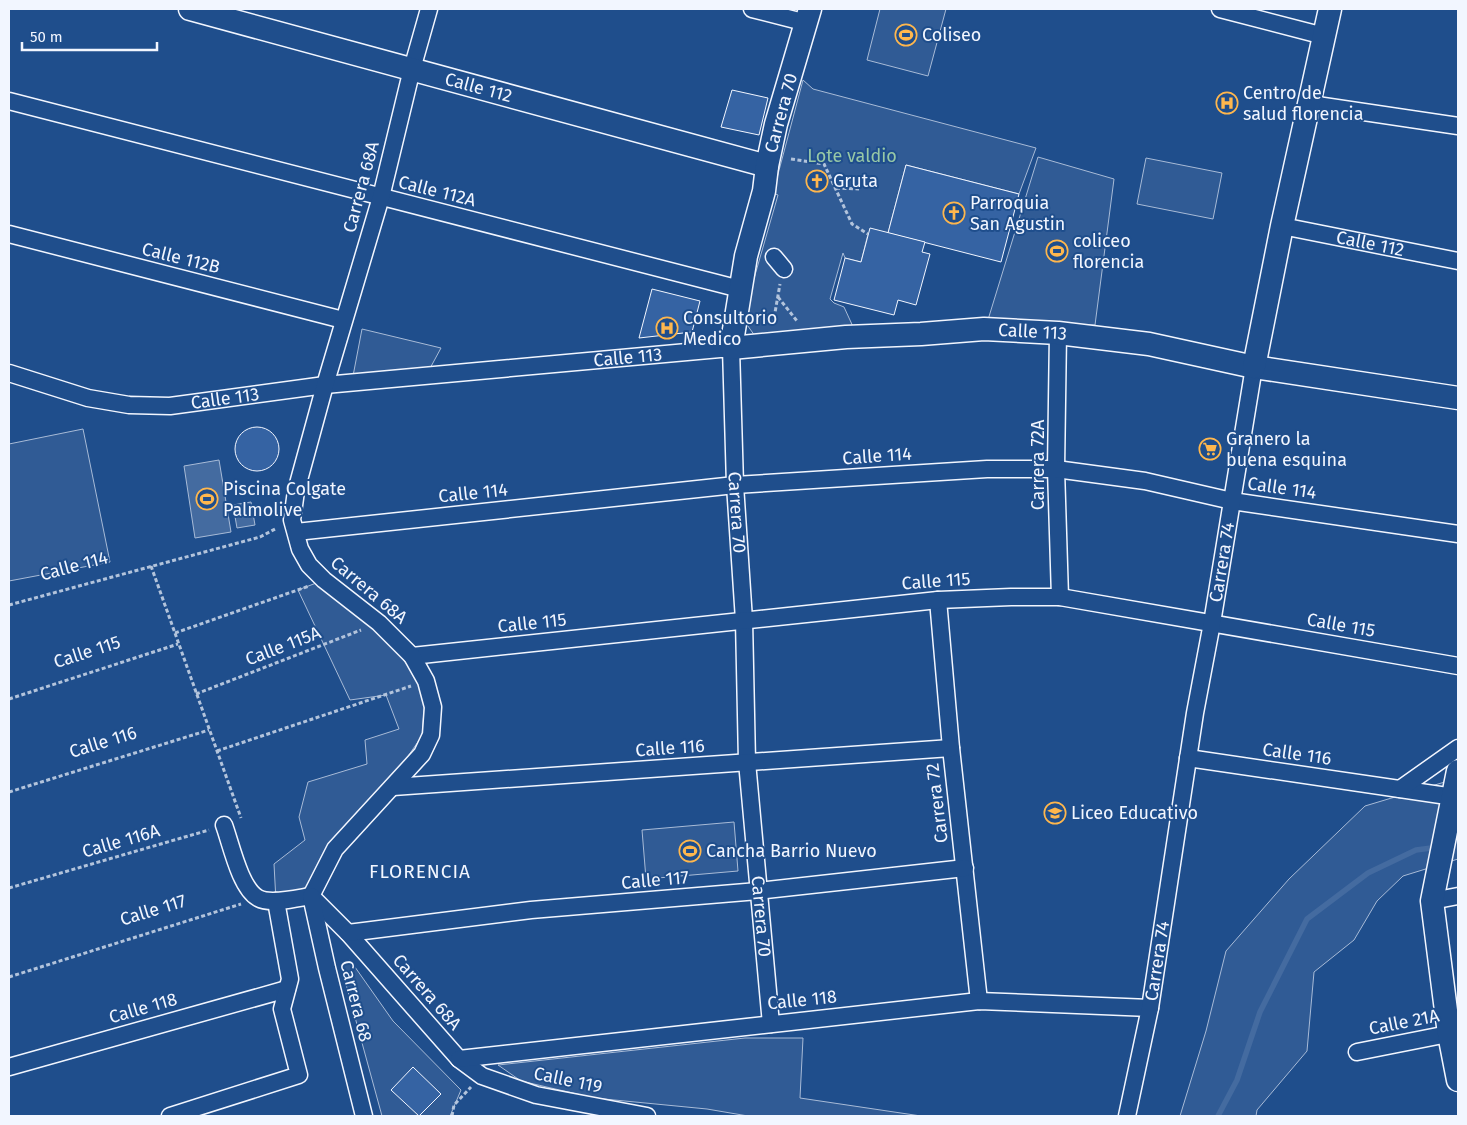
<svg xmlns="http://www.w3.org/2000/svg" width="1467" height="1125" viewBox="0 0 1467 1125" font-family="'Fira Sans',sans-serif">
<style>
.built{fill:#305b95;stroke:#a8bbd7}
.water{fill:#446ba0;stroke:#a8bbd7}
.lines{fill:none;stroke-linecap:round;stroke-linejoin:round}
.stream{stroke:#446ba0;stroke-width:5.5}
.building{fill:#3563a3;stroke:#f2f6ff}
.street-casing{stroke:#f2f6ff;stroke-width:19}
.secondary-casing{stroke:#f2f6ff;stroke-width:25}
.path{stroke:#b3c4dc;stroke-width:3;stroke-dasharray:4 2.5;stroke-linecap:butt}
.street{stroke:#1f4e8c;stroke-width:16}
.secondary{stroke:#1f4e8c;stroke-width:22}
.labels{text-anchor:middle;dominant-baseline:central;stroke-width:4;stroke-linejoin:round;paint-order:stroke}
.poi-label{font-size:18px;fill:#f2f6ff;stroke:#1f4e8c;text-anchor:start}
.street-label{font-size:18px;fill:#f2f6ff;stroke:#1f4e8c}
.park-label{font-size:18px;fill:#97c8a6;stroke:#1f4e8c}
.neighbourhood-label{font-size:19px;letter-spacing:1px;fill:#f2f6ff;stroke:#1f4e8c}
</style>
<rect width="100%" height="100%" fill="#1f4e8c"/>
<g class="built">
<polygon points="880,9 946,9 928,76 867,60"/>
<polygon points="803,80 813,89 1036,148 1019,194 906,165 888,233 868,234 861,262 845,258 843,253 830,299 834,303 844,307 855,331 755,336 745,322 751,289 778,195 773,193"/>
<polygon points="1038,157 1114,179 1095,325 987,323"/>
<polygon points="1146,158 1222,173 1213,219 1137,204"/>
<polygon points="362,329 441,348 428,372 353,376"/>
<polygon points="83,429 110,562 9,581 9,444"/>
<polygon points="324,580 408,662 425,698 422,736 311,896 276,901 274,864 305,840 299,817 308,782 367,764 365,740 399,729 386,695 350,700 298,590"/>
<polygon points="1458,778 1458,859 1403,876 1377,901 1354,940 1314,972 1307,1051 1257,1110 1256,1116 1180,1116 1206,1031 1226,951 1289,879 1365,806"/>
<polygon points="734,822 738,871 646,879 642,830"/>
<polygon points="350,960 393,1021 461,1090 450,1116 382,1116 341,966"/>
<polygon points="745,1038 803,1038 800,1098 921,1116 748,1116 707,1109 594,1098 521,1081 498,1065"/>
</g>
<g class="water">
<polygon points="219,460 231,532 195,538 184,466"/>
<polygon points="251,502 255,525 237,528 233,505"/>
</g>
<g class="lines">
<polyline class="stream" points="1218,1116 1237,1080 1260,1012 1307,919 1368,873 1416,850 1439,847"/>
</g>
<g class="building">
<polygon points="732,90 768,98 759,135 721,127"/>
<polygon points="906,165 1019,194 1001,262 888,233"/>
<polygon points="870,228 925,242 922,252 930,254 916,305 898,300 894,315 834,300 845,258 861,262"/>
<polygon points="652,289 700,301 692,332 639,338"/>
<circle cx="257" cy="449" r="22"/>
<polygon points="413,1067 441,1094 419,1116 391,1090"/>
</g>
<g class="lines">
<g class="street-casing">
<g id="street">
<polyline points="752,9 807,23"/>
<polyline points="1220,9 1324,36"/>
<polyline points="9,101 740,289"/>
<polyline points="1310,104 1458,126"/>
<path id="s1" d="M1282 226 1458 261"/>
<polyline points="9,234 343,320"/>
<polyline points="774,257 784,269"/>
<polyline points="1058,333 1056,469 1060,597"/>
<path id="s2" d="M9 373 88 398 129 405 170 406 325 385 731 348 735 485 744 620 747 762 771 1024"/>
<polyline points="296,532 735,485 987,469 1056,469 1145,481 1232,501 1458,534"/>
<polyline points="938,600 951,748 979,1001"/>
<polyline points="412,656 938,600 1011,597 1060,597 1458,666"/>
<polyline points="1188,758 1454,797"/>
<polyline points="393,787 951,748"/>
<polyline points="1400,789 1458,748"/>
<path d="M224 825C231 844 240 888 258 898 270 905 298 898 311 896"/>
<polyline points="311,896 335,849 422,754 431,735 433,707 426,681 412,656 379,623 324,580 309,565 300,549 292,520 296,491 325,385 381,197 412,69 429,9"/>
<polyline points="311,896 348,933 459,1059 482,1076 536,1095 647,1116"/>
<polyline points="311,896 327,968 364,1116"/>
<polyline points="1432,901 1458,896"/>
<polyline points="348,933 531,910 758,891 965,868"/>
<polyline points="1357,1052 1458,1032"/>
<polyline points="459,1059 979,1001 1150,1008"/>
<polyline points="9,1067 287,989"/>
<polyline points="170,1116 299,1075 282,1009 290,979 276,901"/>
<path id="s3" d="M1127 1116 1150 1008 1195 713 1212 623 1254 367"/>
</g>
</g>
<g class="secondary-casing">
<g id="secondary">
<path id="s4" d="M190 9 767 166"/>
<path id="s5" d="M810 9 776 124 767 166 764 191 746 256 731 348 846 337 921 334 984 329 1058 333 1149 344 1254 367 1458 398"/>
<polyline points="1254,367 1282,226 1330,9"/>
<polyline points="1458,771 1432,901 1449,1034 1458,1080"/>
</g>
</g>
<g class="path">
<polyline points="791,159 824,164 852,224 868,234"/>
<polyline points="836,188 859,189"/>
<polyline points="778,297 797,321"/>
<polyline points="773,324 780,284"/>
<polyline points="151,566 241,818"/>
<polyline points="9,605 260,537 277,528"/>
<polyline points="175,633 309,586"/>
<polyline points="196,694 361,630"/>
<polyline points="9,699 178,644"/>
<polyline points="217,751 411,686"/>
<polyline points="9,792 209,730"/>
<polyline points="9,888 209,830"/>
<polyline points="9,977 241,904"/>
<polyline points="452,1116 454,1105 471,1087"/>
</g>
<use href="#street" class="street"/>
<use href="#secondary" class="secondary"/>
</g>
<defs>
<g id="stadium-ring" transform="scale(1.125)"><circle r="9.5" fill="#1f4e8c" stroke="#ffb74d" stroke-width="1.5"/><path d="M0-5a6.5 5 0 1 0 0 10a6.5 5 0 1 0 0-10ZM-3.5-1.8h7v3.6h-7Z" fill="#ffb74d"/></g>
<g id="hospital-ring" transform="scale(1.125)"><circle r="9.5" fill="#1f4e8c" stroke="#ffb74d" stroke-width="1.5"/><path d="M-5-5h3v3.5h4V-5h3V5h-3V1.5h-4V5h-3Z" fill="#ffb74d"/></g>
<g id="church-ring" transform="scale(1.125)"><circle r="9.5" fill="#1f4e8c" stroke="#ffb74d" stroke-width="1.5"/><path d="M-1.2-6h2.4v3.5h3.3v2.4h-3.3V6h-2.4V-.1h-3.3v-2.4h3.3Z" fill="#ffb74d"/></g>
<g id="supermarket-ring" transform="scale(1.125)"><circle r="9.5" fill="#1f4e8c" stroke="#ffb74d" stroke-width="1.5"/><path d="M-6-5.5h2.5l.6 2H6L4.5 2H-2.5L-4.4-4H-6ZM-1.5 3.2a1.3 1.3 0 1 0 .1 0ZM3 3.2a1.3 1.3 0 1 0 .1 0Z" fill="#ffb74d"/></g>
<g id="school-ring" transform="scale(1.125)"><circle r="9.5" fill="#1f4e8c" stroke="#ffb74d" stroke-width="1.5"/><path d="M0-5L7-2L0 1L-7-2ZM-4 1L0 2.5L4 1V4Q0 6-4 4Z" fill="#ffb74d"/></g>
</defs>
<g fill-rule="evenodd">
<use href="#stadium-ring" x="906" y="35"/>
<use href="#hospital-ring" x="1227" y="103"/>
<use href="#church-ring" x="817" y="181"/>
<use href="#church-ring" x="954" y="213"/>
<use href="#stadium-ring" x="1057" y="251"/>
<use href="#hospital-ring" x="667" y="328"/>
<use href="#supermarket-ring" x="1210" y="449"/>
<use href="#stadium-ring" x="207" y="499"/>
<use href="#school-ring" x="1055" y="813"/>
<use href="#stadium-ring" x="690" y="851"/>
</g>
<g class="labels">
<g class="poi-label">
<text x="922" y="35">Coliseo</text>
<text x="1243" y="93">Centro de<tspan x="1243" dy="21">salud florencia</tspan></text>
<text x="833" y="181">Gruta</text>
<text x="970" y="203">Parroquia<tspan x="970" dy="21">San Agustin</tspan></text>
<text x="1073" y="241">coliceo<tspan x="1073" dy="21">florencia</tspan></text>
<text x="683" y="318">Consultorio<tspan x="683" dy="21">Medico</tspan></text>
<text x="1226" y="439">Granero la<tspan x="1226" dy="21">buena esquina</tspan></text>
<text x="223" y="489">Piscina Colgate<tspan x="223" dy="21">Palmolive</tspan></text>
<text x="1071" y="813">Liceo Educativo</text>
<text x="706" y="851">Cancha Barrio Nuevo</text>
</g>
<g class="street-label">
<text stroke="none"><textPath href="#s4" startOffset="299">Calle 112</textPath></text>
<text transform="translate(781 113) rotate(-75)">Carrera 70</text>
<text transform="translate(361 187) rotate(-75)">Carrera 68A</text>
<text transform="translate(437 191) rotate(14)">Calle 112A</text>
<text stroke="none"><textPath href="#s1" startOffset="90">Calle 112</textPath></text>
<text transform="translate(181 258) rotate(14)">Calle 112B</text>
<text stroke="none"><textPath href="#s5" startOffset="651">Calle 113</textPath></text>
<text stroke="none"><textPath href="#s2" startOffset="626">Calle 113</textPath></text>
<text stroke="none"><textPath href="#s2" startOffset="221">Calle 113</textPath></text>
<text transform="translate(877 456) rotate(-4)">Calle 114</text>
<text transform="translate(1038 465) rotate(-90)">Carrera 72A</text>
<text transform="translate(1282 488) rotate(8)">Calle 114</text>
<text transform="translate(473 493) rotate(-6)">Calle 114</text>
<text stroke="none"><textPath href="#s2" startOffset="894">Carrera 70</textPath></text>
<text stroke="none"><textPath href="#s3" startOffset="562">Carrera 74</textPath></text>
<text transform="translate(74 566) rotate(-15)">Calle 114</text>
<text transform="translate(936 581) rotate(-4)">Calle 115</text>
<text transform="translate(369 590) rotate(40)">Carrera 68A</text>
<text transform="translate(532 623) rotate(-6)">Calle 115</text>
<text transform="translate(1341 625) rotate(10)">Calle 115</text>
<text transform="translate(283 646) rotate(-21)">Calle 115A</text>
<text transform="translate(87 652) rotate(-18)">Calle 115</text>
<text transform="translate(103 742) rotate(-17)">Calle 116</text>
<text transform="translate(670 748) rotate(-4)">Calle 116</text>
<text transform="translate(1297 754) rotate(8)">Calle 116</text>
<text transform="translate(937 803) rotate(-97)">Carrera 72</text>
<text transform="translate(121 841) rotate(-16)">Calle 116A</text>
<text transform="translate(655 880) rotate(-5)">Calle 117</text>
<text transform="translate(153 910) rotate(-17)">Calle 117</text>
<text stroke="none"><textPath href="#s2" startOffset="1299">Carrera 70</textPath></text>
<text stroke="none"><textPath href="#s3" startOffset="158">Carrera 74</textPath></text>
<text transform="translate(427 992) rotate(49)">Carrera 68A</text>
<text transform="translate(802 1000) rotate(-6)">Calle 118</text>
<text transform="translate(356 1001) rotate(76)">Carrera 68</text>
<text transform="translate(143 1008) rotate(-16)">Calle 118</text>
<text transform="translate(1404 1022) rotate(-11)">Calle 21A</text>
<text transform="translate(568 1080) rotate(12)">Calle 119</text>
</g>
<g class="park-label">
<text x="852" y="156">Lote valdio</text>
</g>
<g class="neighbourhood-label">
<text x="420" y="871">FLORENCIA</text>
</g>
</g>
<rect width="1467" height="1125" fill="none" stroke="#f2f6ff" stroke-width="20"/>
<path d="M22 42v8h135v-8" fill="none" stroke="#f2f6ff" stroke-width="2.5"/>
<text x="30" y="42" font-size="15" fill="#f2f6ff" stroke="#1f4e8c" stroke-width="4" paint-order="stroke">50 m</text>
</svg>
